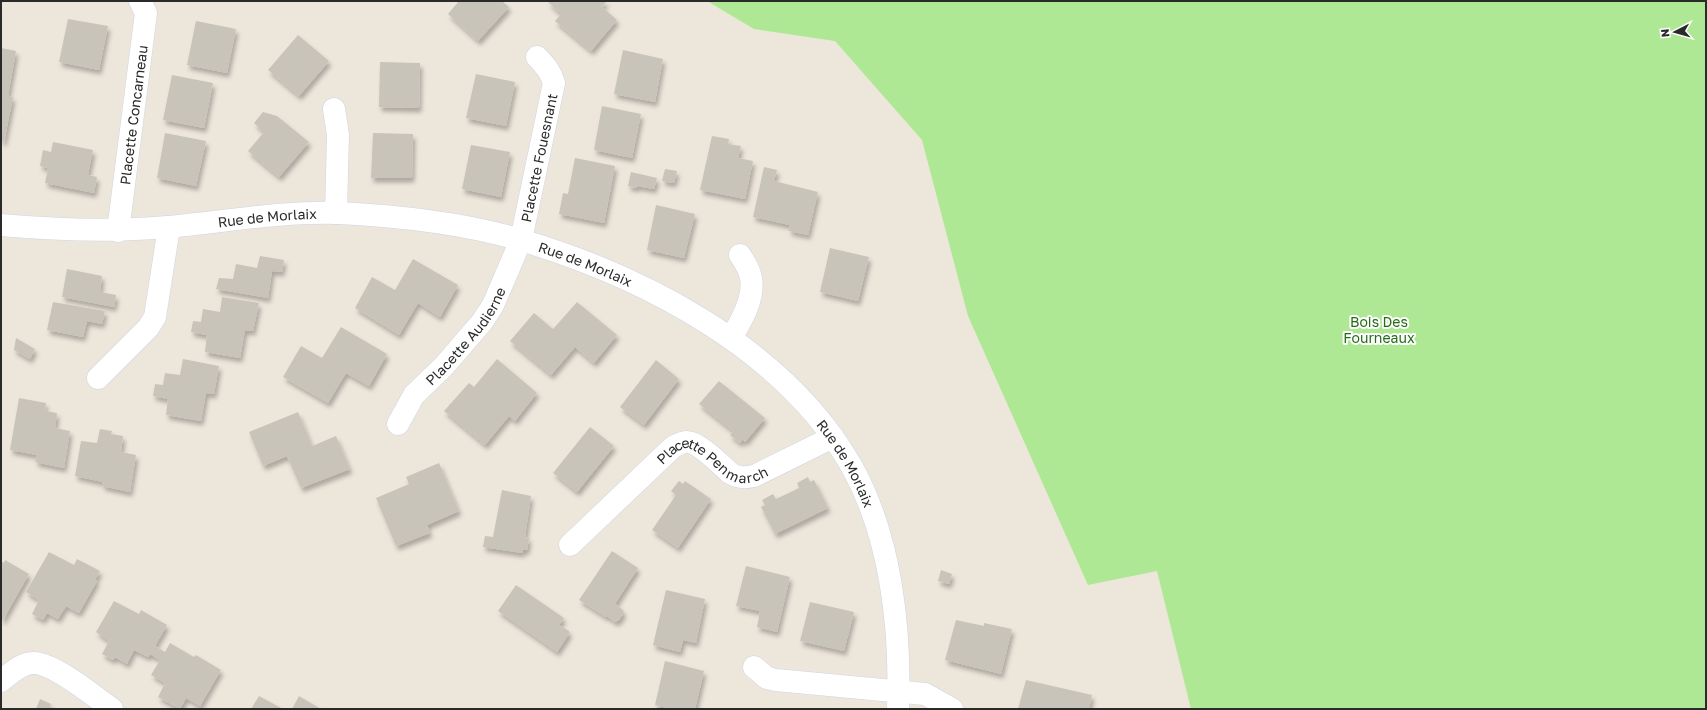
<svg xmlns="http://www.w3.org/2000/svg" width="1707" height="710" viewBox="0 0 1707 710" font-family="'Golos Text',sans-serif">
<style>
.green{fill:#aee894}
.building{fill:#c8c4ba;filter:url(#shadow)}
.lines{fill:none;stroke-linecap:round;stroke-linejoin:round}
.minor-casing{stroke:#d0d4e4;stroke-width:23}
.minor{stroke:#fff;stroke-width:22}
.labels{text-anchor:middle;dominant-baseline:central;stroke-width:4;stroke-linejoin:round;paint-order:stroke}
.street-label{font-size:14px;fill:#2a2a2a;stroke:#fff}
.park-label{font-size:14px;fill:#256d15;stroke:#fff}
</style>
<defs>
<filter id="shadow"><feDropShadow dx="2.5" dy="4.5" stdDeviation="2" flood-color="#0004"/></filter>
</defs>
<rect width="100%" height="100%" fill="#ede6db"/>
<polygon class="green" points="707,1 1706,1 1706,709 1191,709 1157,571 1088,585 968,316 922,140 835,41 754,29"/>
<g class="building">
<polygon points="459,1 502,1 509,7 478,41 448,14"/>
<polygon points="547,1 607,1 602,7 617,20 591,51 555,21 561,14"/>
<polygon points="68,19 108,26 99,70 59,62"/>
<polygon points="196,21 236,29 227,73 187,65"/>
<polygon points="298,35 329,61 299,96 268,70"/>
<polygon points="1,48 16,51 8,96 13,97 4,142 1,141"/>
<polygon points="623,50 663,59 655,102 614,94"/>
<polygon points="380,62 420,63 419,108 379,107"/>
<polygon points="476,74 515,82 506,126 466,118"/>
<polygon points="172,75 213,83 204,128 163,120"/>
<polygon points="602,106 641,114 632,158 594,150"/>
<polygon points="263,112 277,116 309,142 279,177 248,151 264,132 254,123"/>
<polygon points="165,133 206,141 196,186 157,178"/>
<polygon points="373,133 413,134 412,178 371,178"/>
<polygon points="712,136 729,139 728,144 741,146 738,158 753,161 745,199 700,190"/>
<polygon points="53,142 93,150 88,175 97,177 94,193 45,183 48,168 40,166 43,150 51,152"/>
<polygon points="471,145 510,152 501,197 462,189"/>
<polygon points="575,158 615,166 604,223 559,214 563,193 568,194"/>
<polygon points="764,167 777,170 774,181 818,192 808,235 789,231 790,225 753,217"/>
<polygon points="665,169 677,171 674,183 662,181"/>
<polygon points="631,172 657,178 654,189 637,186 636,188 628,186"/>
<polygon points="656,205 695,214 684,258 647,250"/>
<polygon points="830,248 869,257 858,301 820,292"/>
<polygon points="260,256 284,260 282,272 272,271 268,298 216,289 219,278 233,279 236,264 257,268"/>
<polygon points="413,259 458,285 440,317 418,303 399,335 355,308 372,277 395,290"/>
<polygon points="67,269 102,276 100,292 116,295 114,307 62,297"/>
<polygon points="222,297 259,303 253,331 245,330 240,358 205,352 207,335 191,332 193,321 201,322 203,309 220,312"/>
<polygon points="53,302 105,311 102,324 87,321 83,337 47,330"/>
<polygon points="577,302 617,335 594,363 575,347 551,375 510,341 534,313 553,329"/>
<polygon points="341,327 387,354 369,386 346,373 328,403 283,377 301,346 322,358"/>
<polygon points="16,338 35,349 30,359 14,350"/>
<polygon points="183,359 219,366 214,394 206,393 201,421 166,415 168,399 153,396 155,384 163,385 165,373 180,375"/>
<polygon points="497,359 537,393 515,421 509,416 485,445 444,411 469,383 474,387"/>
<polygon points="656,360 679,379 644,425 620,407"/>
<polygon points="719,381 765,418 745,442 743,439 740,443 730,435 733,431 699,404"/>
<polygon points="19,398 46,403 45,411 57,413 55,428 70,431 64,468 35,462 37,455 10,450"/>
<polygon points="298,412 312,446 336,436 350,469 301,488 287,456 263,466 249,432"/>
<polygon points="590,427 614,446 577,492 553,473"/>
<polygon points="100,429 112,431 111,434 123,436 121,452 136,455 130,492 102,486 103,482 75,476 81,441 97,443"/>
<polygon points="439,463 459,511 427,525 430,533 396,546 376,498 409,484 406,477"/>
<polygon points="808,477 810,482 814,480 828,508 775,534 761,507 765,505 762,500 773,494 776,499 799,488 797,483"/>
<polygon points="679,481 683,484 685,481 711,499 678,548 652,530 676,495 671,491"/>
<polygon points="502,490 531,496 525,537 529,538 527,550 523,550 522,553 483,547 485,536 493,537"/>
<polygon points="612,551 638,568 615,604 623,610 623,614 619,620 615,622 607,616 606,617 579,600"/>
<polygon points="49,552 74,565 77,559 100,571 95,580 97,581 79,613 66,606 58,619 47,613 43,620 32,614 39,600 26,592"/>
<polygon points="5,560 29,574 3,620 1,619 1,561 4,563"/>
<polygon points="746,566 790,577 777,632 757,627 760,611 736,606"/>
<polygon points="941,570 952,574 949,584 938,581"/>
<polygon points="516,585 564,618 559,625 569,631 569,634 557,652 498,611"/>
<polygon points="666,590 705,599 696,643 683,640 680,652 653,645"/>
<polygon points="114,601 139,614 141,610 167,625 155,646 165,652 170,643 194,657 196,655 221,670 200,706 186,698 180,709 158,697 165,683 151,675 160,660 150,654 148,657 134,650 127,664 115,657 113,660 102,654 109,641 96,632"/>
<polygon points="810,602 854,612 844,651 800,641"/>
<polygon points="956,620 984,626 984,623 1012,629 1001,674 945,660"/>
<polygon points="665,661 704,671 695,709 671,709 655,705"/>
<polygon points="1026,680 1092,695 1089,709 1018,709"/>
<polygon points="259,696 283,709 251,709"/>
<polygon points="299,696 321,709 292,709"/>
<polygon points="40,699 51,704 49,709 36,709"/>
</g>
<g class="lines">
<g class="minor-casing">
<g id="minor">
<polyline points="334,109 338,135 336,213"/>
<path id="s1" d="M1 225C57 230 111 232 167 227 224 222 281 211 339 213 399 216 463 223 521 240 645 277 786 350 852 467 891 537 901 629 898 709"/>
<path id="s2" d="M118 231 146 13 140 1"/>
<path d="M731 338C741 322 757 295 750 274 748 267 744 261 740 255"/>
<polyline points="98,378 148,328 155,317 169,227"/>
<path id="s3" d="M398 424 414 395 444 366 482 322 493 305 521 240 554 83C551 72 545 65 537 57"/>
<path id="s4" d="M570 545 673 447C677 445 682 442 687 442 699 442 721 465 730 473 739 478 745 478 754 476L833 437"/>
<polyline points="754,667 767,678 776,680 925,694 952,709"/>
<path d="M1 681C10 674 21 663 33 663 53 662 95 697 112 709"/>
</g>
</g>
<use href="#minor" class="minor"/>
</g>
<g class="labels">
<g class="street-label">
<text stroke="none"><textPath href="#s2" startOffset="117">Placette Concarneau</textPath></text>
<text stroke="none"><textPath href="#s3" startOffset="308">Placette Fouesnant</textPath></text>
<text stroke="none"><textPath href="#s1" startOffset="267">Rue de Morlaix</textPath></text>
<text stroke="none"><textPath href="#s1" startOffset="592">Rue de Morlaix</textPath></text>
<text stroke="none"><textPath href="#s3" startOffset="112">Placette Audierne</textPath></text>
<text stroke="none"><textPath href="#s1" startOffset="928">Rue de Morlaix</textPath></text>
<text stroke="none"><textPath href="#s4" startOffset="186">Placette Penmarch</textPath></text>
</g>
<g class="park-label">
<text x="1379" y="321">Bois Des<tspan x="1379" dy="16">Fourneaux</tspan></text>
</g>
</g>
<rect width="1707" height="710" fill="none" stroke="#2a2a2a" stroke-width="4"/>
<g transform="translate(1675 32) rotate(264)" stroke="#ffffff" stroke-width="3" paint-order="stroke">
<path d="M0-3L7 15L0 10L-7 15Z" fill="#2a2a2a"/>
<text y="-6" font-size="11" font-weight="bold" text-anchor="middle" fill="#2a2a2a">N</text>
</g>
</svg>
